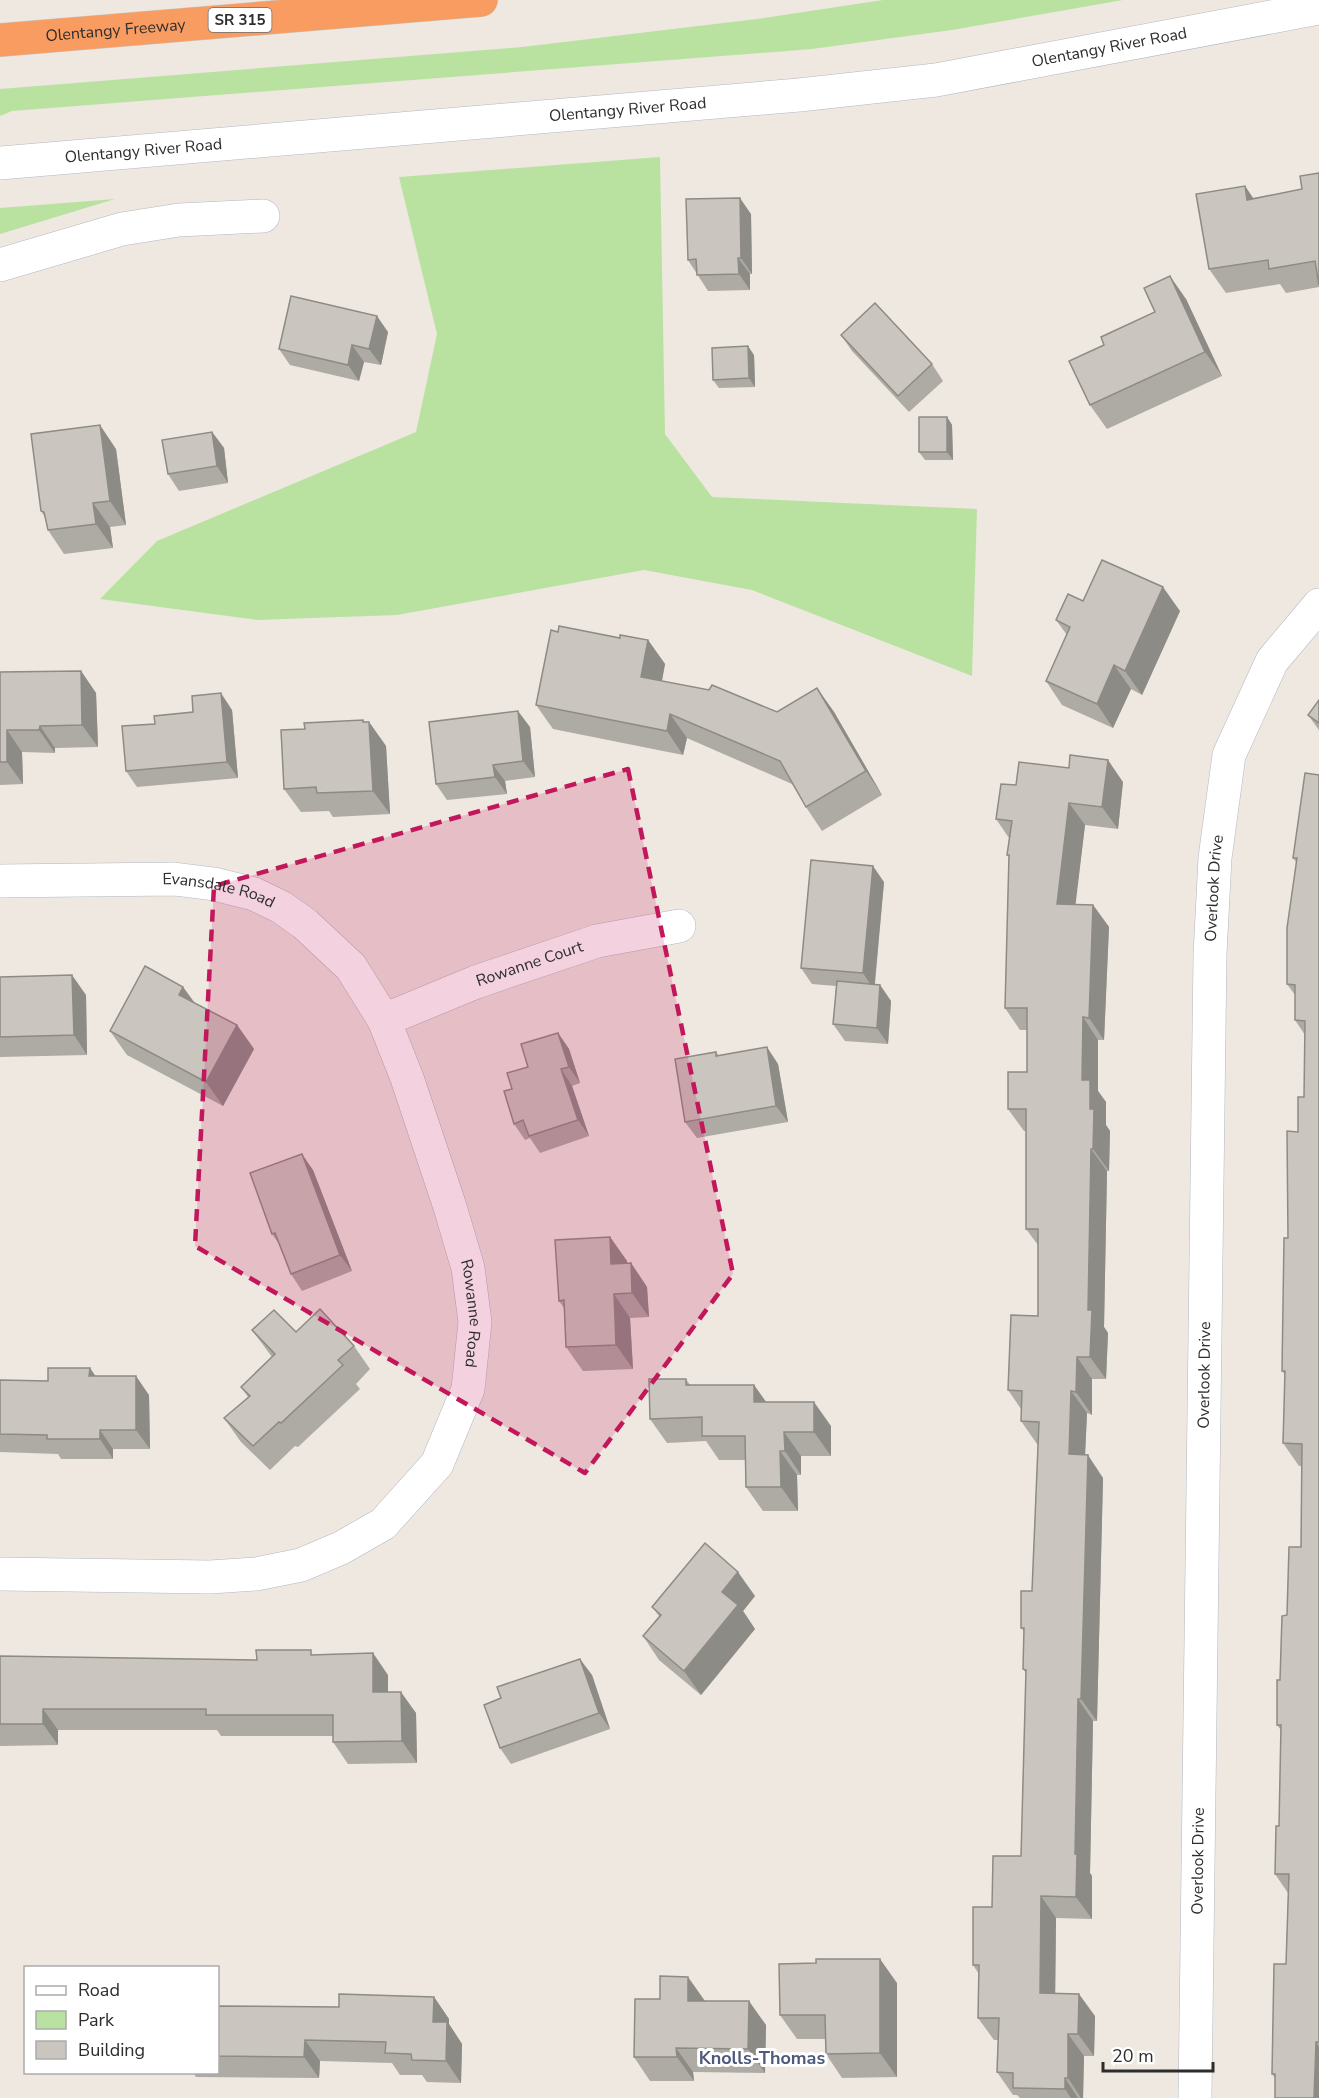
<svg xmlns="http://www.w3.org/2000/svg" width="1319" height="2098" viewBox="0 0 1319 2098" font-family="'Nunito Sans',sans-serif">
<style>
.green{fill:#b9e2a0}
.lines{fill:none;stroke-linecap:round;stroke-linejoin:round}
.street-casing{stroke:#b4b7c0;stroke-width:34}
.secondary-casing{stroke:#b4b7c0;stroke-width:34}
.highway-casing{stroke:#c8c8c8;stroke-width:34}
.street{stroke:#fff;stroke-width:33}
.secondary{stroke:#fff;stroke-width:33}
.highway{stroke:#f99c61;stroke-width:33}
.wall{fill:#aeaaa4}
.shaded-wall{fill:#8d8b86}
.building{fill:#cac6bf;stroke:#8d8b86;stroke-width:1.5}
.marked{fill:#c2185b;fill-opacity:0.2;stroke:#c2185b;stroke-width:4.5;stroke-dasharray:12 8;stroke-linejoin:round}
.labels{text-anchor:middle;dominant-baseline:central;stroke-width:6;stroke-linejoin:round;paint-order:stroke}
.shield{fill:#fff;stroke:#6c6c6c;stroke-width:1.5}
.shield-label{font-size:15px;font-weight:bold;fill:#2d2d2d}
.street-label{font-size:16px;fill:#2d2d2d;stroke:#fff}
.neighbourhood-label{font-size:18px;font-weight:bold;fill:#4e597d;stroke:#fff}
</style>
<rect width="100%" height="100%" fill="#eee8e1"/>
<g class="green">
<polygon points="883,0 1123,0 952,30 812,49 12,111 0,116 0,89 522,47 757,19"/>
<polygon points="660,157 665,434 712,497 977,509 972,676 752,590 644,570 397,615 257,620 100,599 157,541 416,432 437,334 399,177"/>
<polygon points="115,199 0,234 0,208"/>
</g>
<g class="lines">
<g class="street-casing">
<g id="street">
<polyline points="0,265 122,229 179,220 263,216"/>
<path id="s1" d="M0 881 174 879 214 884 254 894 281 907 305 924 351 967 384 1020 407 1078 450 1207 468 1268 475 1322 468 1389 437 1464 383 1524 341 1548 301 1565 256 1574 210 1577 0 1574"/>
<path id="s2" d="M384 1020 476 982 597 941 679 926"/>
<path id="s3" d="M1195 2098 1210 954 1215 858 1229 755 1272 661 1319 605"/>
</g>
</g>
<g class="secondary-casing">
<g id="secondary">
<path id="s4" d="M0 163 799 95 936 80 1319 8"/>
</g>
</g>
<g class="highway-casing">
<g id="highway">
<path id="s5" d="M0 40 481 0"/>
</g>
</g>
<use href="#street" class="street"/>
<use href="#secondary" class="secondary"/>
<use href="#highway" class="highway"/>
</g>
<g class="wall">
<polygon points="1319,173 1319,287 1286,293 1280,284 1226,293 1209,269 1245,186 1253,198 1302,189"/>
<polygon points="751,214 752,274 750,274 750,290 708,291 688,260"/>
<polygon points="1186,299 1222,376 1107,429 1090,405 1104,345"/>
<polygon points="388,332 381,365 364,362 359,381 290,365 279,349"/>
<polygon points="841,335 932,364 943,381 909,412 852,351"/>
<polygon points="754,355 755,387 719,388 713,380"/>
<polygon points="947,417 952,425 953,460 925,460 919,452"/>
<polygon points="212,432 224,448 228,483 179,491 168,474"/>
<polygon points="116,449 126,525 110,527 113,548 64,554 48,530 45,517 41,511"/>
<polygon points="1083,601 1180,611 1142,695 1131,689 1113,728 1062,705 1046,681 1067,635 1056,620"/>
<polygon points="558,632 648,640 665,664 662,681 777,712 817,688 834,712 882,795 822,831 806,807 792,784 687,738 683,755 553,729 536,705"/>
<polygon points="81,671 96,693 98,747 55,748 55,753 22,752 23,784 0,785 0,672"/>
<polygon points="1319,700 1319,730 1308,715"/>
<polygon points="232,710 238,778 137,787 126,771 155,724 193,712"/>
<polygon points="369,722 386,746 390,814 333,817 329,811 301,812 284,789 305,729"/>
<polygon points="530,727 535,777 505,781 507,794 447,800 436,784"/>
<polygon points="1319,775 1319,2098 1275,2078 1272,2074 1286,1964 1288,1893 1275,1874 1279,1826 1281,1730 1277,1725 1280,1680 1287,1615 1301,1547 1302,1466 1299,1466 1283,1443 1285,1375 1282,1371 1288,1238 1298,1132 1304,1097 1305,1035 1295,1020 1295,995 1287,984 1296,862 1293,858"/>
<polygon points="1123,782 1118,829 1085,825 1075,904 1093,905 1109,927 1104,1040 1098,1040 1098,1091 1106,1102 1106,1125 1110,1131 1109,1171 1107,1171 1104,1327 1108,1333 1106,1379 1092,1379 1092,1415 1087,1413 1085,1455 1103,1478 1097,1721 1093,1721 1090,1873 1092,1876 1092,1919 1056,1918 1055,1993 1095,2016 1094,2056 1084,2056 1083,2098 1020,2098 1017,2095 1013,2095 997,2072 998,2040 994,2040 978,2018 979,1974 973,1965 992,1907 1021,1856 1026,1673 1023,1669 1024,1631 1021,1628 1032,1591 1038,1444 1037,1444 1021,1421 1021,1409 1008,1390 1038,1316 1038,1245 1026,1229 1026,1131 1024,1131 1008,1109 1027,1072 1027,1030 1020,1030 1005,1008 1009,857 1007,855 1009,838 996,819 1016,785"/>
<polygon points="884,882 875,984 880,985 891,1001 888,1044 845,1041 833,1024 836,986 812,984 801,968"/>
<polygon points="0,977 86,995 87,1055 0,1057"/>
<polygon points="183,987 195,1003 237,1025 254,1049 223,1106 127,1055 110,1031"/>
<polygon points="558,1033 569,1049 580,1083 572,1086 589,1136 540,1153 530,1138 525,1140 514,1124 512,1089 528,1067"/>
<polygon points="716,1052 719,1056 778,1064 788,1122 697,1138 685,1122"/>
<polygon points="313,1170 352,1271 302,1291 291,1274 279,1244 272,1234"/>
<polygon points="610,1237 627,1261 627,1263 631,1263 647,1287 649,1317 630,1318 633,1369 583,1371 566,1347 564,1308 559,1301"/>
<polygon points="252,1330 296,1332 354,1346 370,1369 356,1384 360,1389 298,1447 295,1446 270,1470 241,1442 224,1418 248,1397 241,1387 272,1357"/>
<polygon points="95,1376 149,1395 150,1449 113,1449 113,1459 61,1459 58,1454 0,1452 0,1380 48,1381"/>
<polygon points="686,1379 690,1385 754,1385 766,1402 831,1426 831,1456 801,1456 801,1475 797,1475 798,1511 763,1511 746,1487 745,1460 719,1460 706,1441 667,1443 650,1419"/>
<polygon points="755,1596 743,1611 755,1629 701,1695 659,1660 643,1636 659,1616 652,1607"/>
<polygon points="315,1655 388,1675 388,1692 416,1713 417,1763 348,1764 333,1742 333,1736 221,1736 217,1730 58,1730 58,1745 0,1746 0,1672 257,1660"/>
<polygon points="592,1675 610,1729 511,1764 500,1748"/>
<polygon points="897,1983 897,2077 842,2078 826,2054 826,2039 797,2039 780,2015"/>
<polygon points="434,1997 449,2019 449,2024 462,2044 461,2083 427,2082 422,2075 400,2075 392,2063 320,2061 319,2078 196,2077 194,2074 48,2073 218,2073 218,2006 339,2007"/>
<polygon points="705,2001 766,2025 765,2073 693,2072 694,2081 650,2081 634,2057"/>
</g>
<g class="shaded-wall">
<polygon points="1245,186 1261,210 1247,200"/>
<polygon points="740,198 751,214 752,274 741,258"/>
<polygon points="738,258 750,274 750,290 739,274"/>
<polygon points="1170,276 1186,299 1222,376 1205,352"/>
<polygon points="377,316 388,332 381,365 369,349"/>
<polygon points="352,345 364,362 359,381 348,365"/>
<polygon points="748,346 754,355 755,387 749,378"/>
<polygon points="947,417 952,425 953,460 947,452"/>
<polygon points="100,425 116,449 126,525 110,501"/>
<polygon points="212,432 224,448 228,483 217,466"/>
<polygon points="93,503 110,527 113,548 96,524"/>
<polygon points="1163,587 1180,611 1142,695 1125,671"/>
<polygon points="648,640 665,664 658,701 641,677"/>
<polygon points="1114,665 1131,689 1113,728 1097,704"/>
<polygon points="81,671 96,693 98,747 82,725"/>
<polygon points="817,688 834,712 882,795 866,771"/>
<polygon points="221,693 232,710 238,778 227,762"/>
<polygon points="518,711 530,727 535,777 523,761"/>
<polygon points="670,714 687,738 683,755 667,731"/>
<polygon points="363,720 370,730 369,722 386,746 390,814 373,791"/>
<polygon points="40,726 55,748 55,753 39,730"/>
<polygon points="7,730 22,752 23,784 7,762"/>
<polygon points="1108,760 1123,782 1118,829 1102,807"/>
<polygon points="493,765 505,781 507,794 495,777"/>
<polygon points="1069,803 1085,825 1073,926 1057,904"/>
<polygon points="873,866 884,882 874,990 863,973"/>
<polygon points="1093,905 1109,927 1104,1040 1089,1018"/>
<polygon points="72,975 86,995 87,1055 74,1035"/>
<polygon points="880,985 891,1001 888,1044 877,1028"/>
<polygon points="183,987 200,1011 179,995"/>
<polygon points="1083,1017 1098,1040 1098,1091 1106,1102 1106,1125 1110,1131 1109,1171 1093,1149 1082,1080"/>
<polygon points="237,1025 254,1049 223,1106 206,1082"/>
<polygon points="558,1033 569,1049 580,1083 569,1067"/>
<polygon points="767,1047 778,1064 788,1122 776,1106"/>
<polygon points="561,1069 572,1086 589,1136 578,1120"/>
<polygon points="1091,1149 1107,1171 1104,1327 1108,1333 1106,1379 1090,1357 1088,1310"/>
<polygon points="302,1154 313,1170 352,1271 340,1255"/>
<polygon points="610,1237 627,1261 628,1288 611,1264"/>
<polygon points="631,1263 647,1287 649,1317 632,1293"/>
<polygon points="614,1294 630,1318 633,1369 616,1345"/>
<polygon points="1077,1357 1092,1379 1092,1415 1076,1392"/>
<polygon points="90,1368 103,1387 89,1376"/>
<polygon points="136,1376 149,1395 150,1449 136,1430"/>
<polygon points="754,1385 771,1409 754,1402"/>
<polygon points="1071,1391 1087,1413 1084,1477 1069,1454"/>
<polygon points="814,1402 831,1426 831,1456 814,1432"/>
<polygon points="100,1430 113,1449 113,1459 100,1439"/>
<polygon points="784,1432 801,1456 801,1475 785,1451"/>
<polygon points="780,1451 797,1475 798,1511 781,1487"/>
<polygon points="1088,1455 1103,1478 1097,1721 1081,1699"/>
<polygon points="738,1572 755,1596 743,1611 755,1629 701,1695 684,1671 722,1592"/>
<polygon points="373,1653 388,1675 388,1714 373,1692"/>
<polygon points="580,1659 592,1675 610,1729 599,1713"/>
<polygon points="401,1692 416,1713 417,1763 402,1741"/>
<polygon points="1078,1699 1093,1721 1090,1873 1092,1876 1092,1919 1076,1897 1075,1854"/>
<polygon points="43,1709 58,1730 58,1745 43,1724"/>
<polygon points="1041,1896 1056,1918 1055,2015 1040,1993"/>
<polygon points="880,1959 897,1983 897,2077 880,2053"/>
<polygon points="688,1977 705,2001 688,2001"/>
<polygon points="1079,1994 1095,2016 1094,2056 1078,2034"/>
<polygon points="434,1997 449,2019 449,2024 462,2044 461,2083 446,2061 433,2022"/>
<polygon points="749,2001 766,2025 765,2073 748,2049"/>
<polygon points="1068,2034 1084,2056 1083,2098 1081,2098 1068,2078"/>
<polygon points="305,2040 320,2061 319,2078 304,2057"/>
<polygon points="1316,2042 1319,2047 1319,2098 1314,2098"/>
<polygon points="676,2048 693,2072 694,2081 677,2057"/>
<polygon points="1065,2078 1078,2098 1071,2098 1065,2089"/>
</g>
<g class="building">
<polygon points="1319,173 1319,285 1315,261 1269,269 1268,260 1209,269 1196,194 1245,186 1247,200 1302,189 1300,176"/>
<polygon points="740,198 741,258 738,258 739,274 697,275 696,259 688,260 686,199"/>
<polygon points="1170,276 1205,352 1090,405 1069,361 1104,345 1101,337 1155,312 1144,288"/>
<polygon points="291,296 377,316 369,349 352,345 348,365 279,349"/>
<polygon points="875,303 932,364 898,396 841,335"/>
<polygon points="748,346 749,378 713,380 712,348"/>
<rect x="919" y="417" width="28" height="35"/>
<polygon points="100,425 110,501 93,503 96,524 48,530 44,512 41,511 31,434"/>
<polygon points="212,432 217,466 168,474 162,440"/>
<polygon points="1102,560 1163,587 1125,671 1114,665 1097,704 1046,681 1070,627 1056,620 1068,594 1083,601"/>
<polygon points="559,626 620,638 620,635 648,640 641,677 709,690 712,685 777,712 817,688 866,771 806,807 780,761 670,714 667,731 536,705 551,630 558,632"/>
<polygon points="81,671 82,725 40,726 39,730 7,730 7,762 0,762 0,672"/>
<polygon points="221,693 227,762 126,771 122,726 155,724 154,716 193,712 192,696"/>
<polygon points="1319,700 1319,723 1308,715"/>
<polygon points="518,711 523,761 493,765 495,777 436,784 429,722"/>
<polygon points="363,720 363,722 369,722 373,791 317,793 316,787 284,789 281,730 305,729 304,723"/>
<polygon points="1070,755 1108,760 1102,807 1069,803 1057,904 1093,905 1089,1018 1083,1017 1082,1080 1090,1080 1090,1109 1094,1109 1093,1149 1091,1149 1088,1310 1092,1310 1090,1357 1077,1357 1076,1392 1071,1391 1069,1454 1088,1455 1081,1699 1078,1699 1075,1854 1077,1854 1076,1897 1041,1896 1040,1993 1079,1994 1078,2034 1068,2034 1068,2078 1065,2078 1065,2089 1013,2088 1013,2073 997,2072 999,2018 978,2018 979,1965 973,1965 973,1907 992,1907 993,1856 1021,1856 1026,1670 1023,1669 1024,1628 1021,1628 1021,1591 1032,1591 1039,1422 1021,1421 1022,1391 1008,1390 1011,1315 1038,1316 1038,1229 1026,1229 1026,1109 1008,1109 1008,1072 1027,1072 1027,1008 1005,1008 1009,855 1007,855 1012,821 996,819 1001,784 1016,785 1019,762 1069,768"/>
<polygon points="1305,773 1319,775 1319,2042 1316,2042 1314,2098 1275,2098 1275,2074 1272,2074 1274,1964 1286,1964 1289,1874 1275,1874 1276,1826 1279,1826 1281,1725 1277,1725 1277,1680 1280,1680 1282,1616 1287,1615 1289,1547 1301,1547 1302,1444 1283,1443 1285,1371 1282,1371 1284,1238 1288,1238 1287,1131 1298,1132 1298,1097 1304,1097 1305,1021 1295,1020 1295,985 1287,984 1287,928 1297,858 1293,858"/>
<polygon points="811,860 873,866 863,973 801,968"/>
<polygon points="145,966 183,987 179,995 237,1025 206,1082 110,1031"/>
<polygon points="72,975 74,1035 0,1037 0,977"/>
<polygon points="837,981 880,985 877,1028 833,1024"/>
<polygon points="558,1033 569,1067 561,1069 578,1120 529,1136 523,1120 514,1124 504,1091 512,1089 507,1073 528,1067 521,1044"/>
<polygon points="767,1047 776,1106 685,1122 675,1059 716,1052 716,1056"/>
<polygon points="302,1154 340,1255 291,1274 275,1233 272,1234 250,1173"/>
<polygon points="610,1237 611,1264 631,1263 632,1293 614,1294 616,1345 566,1347 564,1300 559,1301 555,1240"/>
<polygon points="320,1309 354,1346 338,1360 343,1365 281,1423 279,1422 253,1446 224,1418 250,1396 241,1387 275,1354 252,1330 274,1310 296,1332"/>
<polygon points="48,1368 90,1368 89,1376 136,1376 136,1430 100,1430 100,1439 47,1439 47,1435 0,1434 0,1380 48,1381"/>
<polygon points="649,1379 686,1379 686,1385 754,1385 754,1402 814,1402 814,1432 784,1432 785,1451 780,1451 781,1487 746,1487 745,1436 702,1436 702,1417 650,1419"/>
<polygon points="705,1543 738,1572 722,1592 738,1605 684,1671 643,1636 661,1615 652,1607"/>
<polygon points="256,1650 311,1650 311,1655 373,1653 373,1692 401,1692 402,1741 333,1742 333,1715 206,1715 206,1709 43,1709 43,1724 0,1724 0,1656 257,1660"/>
<polygon points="580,1659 599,1713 500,1748 484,1705 501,1698 497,1687"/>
<polygon points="816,1959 880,1959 880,2053 826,2054 825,2015 780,2015 779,1964 816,1963"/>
<polygon points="660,1976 688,1977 688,2001 749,2001 748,2049 676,2048 677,2057 634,2057 635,1999 660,1999"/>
<polygon points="339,1994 434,1997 433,2022 447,2022 446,2061 412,2060 411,2054 385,2053 386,2042 305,2040 304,2057 218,2056 218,2006 339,2007"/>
</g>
<path class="marked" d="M628 769 733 1274 585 1473 195 1246 214 886Z"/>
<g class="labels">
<rect class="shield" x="208.5" y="8" width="63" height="24" rx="4.5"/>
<g class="shield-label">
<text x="240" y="20">SR 315</text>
</g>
<g class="street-label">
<text stroke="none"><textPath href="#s5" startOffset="116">Olentangy Freeway</textPath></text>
<text stroke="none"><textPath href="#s4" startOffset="1116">Olentangy River Road</textPath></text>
<text stroke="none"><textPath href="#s4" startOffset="630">Olentangy River Road</textPath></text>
<text stroke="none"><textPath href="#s4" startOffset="144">Olentangy River Road</textPath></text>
<text stroke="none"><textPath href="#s3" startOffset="1210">Overlook Drive</textPath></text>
<text stroke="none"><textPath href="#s1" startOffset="220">Evansdale Road</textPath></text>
<text stroke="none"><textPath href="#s2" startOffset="156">Rowanne Court</textPath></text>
<text stroke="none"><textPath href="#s1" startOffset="748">Rowanne Road</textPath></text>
<text stroke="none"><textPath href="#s3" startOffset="723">Overlook Drive</textPath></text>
<text stroke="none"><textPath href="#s3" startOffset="237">Overlook Drive</textPath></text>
</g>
<g class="neighbourhood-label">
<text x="762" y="2058">Knolls-Thomas</text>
</g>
</g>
<rect x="24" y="1966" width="195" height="108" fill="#ffffff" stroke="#ababab" stroke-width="1.5"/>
<rect x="36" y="1986" width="30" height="9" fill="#ffffff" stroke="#ababab" stroke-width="1.5"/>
<text x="78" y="1996" font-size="18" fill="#2d2d2d">Road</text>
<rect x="36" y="2011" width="30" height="18" fill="#b9e2a0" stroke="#ababab" stroke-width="1.5"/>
<text x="78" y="2026" font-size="18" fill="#2d2d2d">Park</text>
<rect x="36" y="2041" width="30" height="18" fill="#cac6bf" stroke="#ababab" stroke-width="1.5"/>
<text x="78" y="2056" font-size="18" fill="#2d2d2d">Building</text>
<path d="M1103 2062v9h110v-9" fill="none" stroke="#2d2d2d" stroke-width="3"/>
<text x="1112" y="2062" font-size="18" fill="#2d2d2d" stroke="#ffffff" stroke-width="4.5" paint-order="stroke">20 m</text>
</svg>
